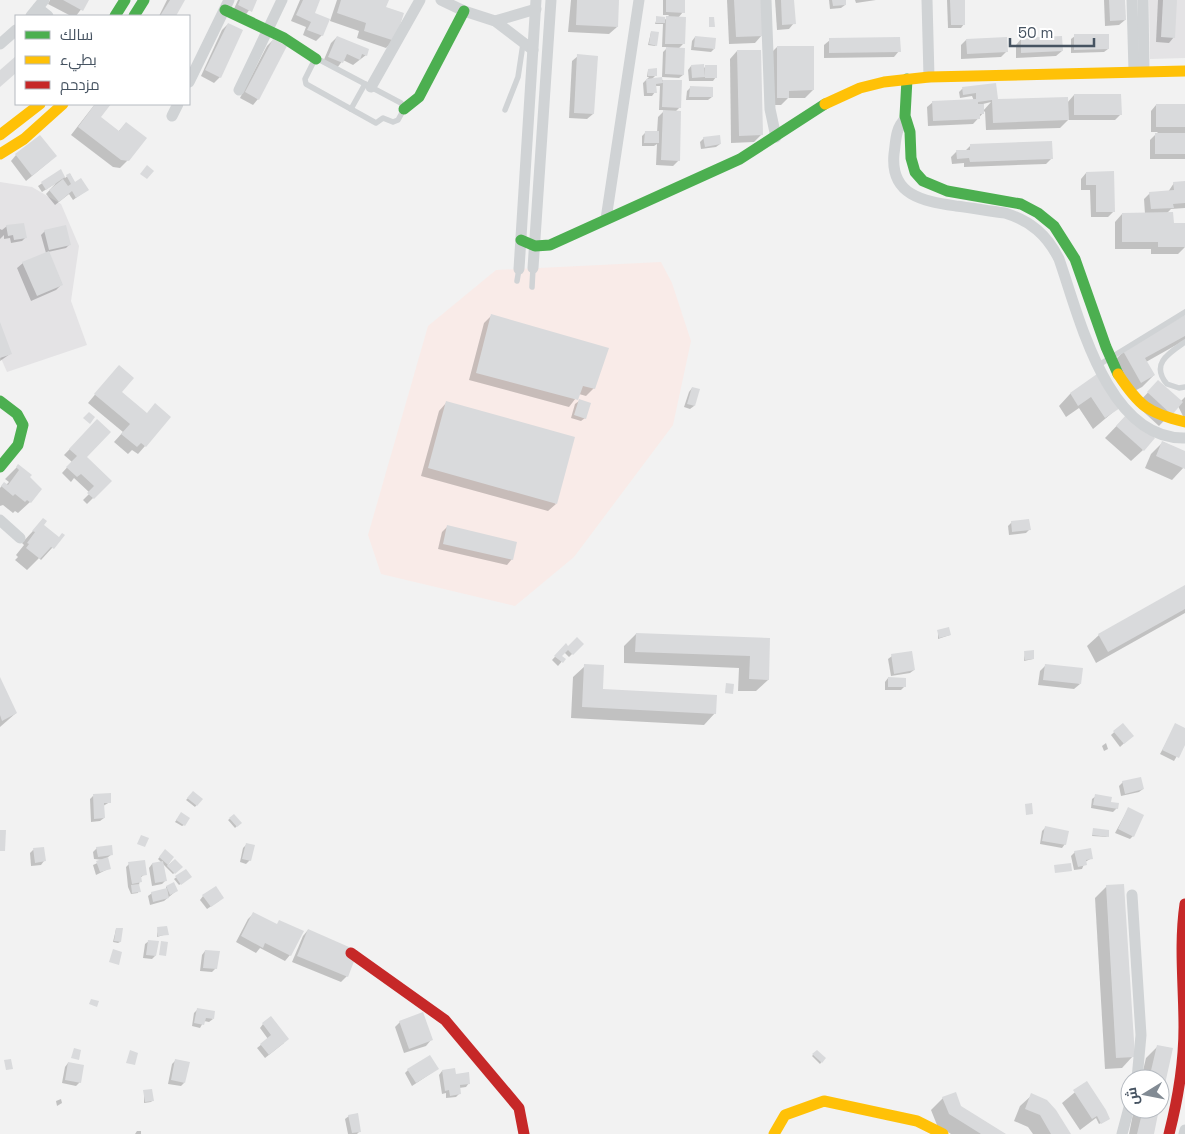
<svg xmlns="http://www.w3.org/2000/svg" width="1185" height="1134" viewBox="0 0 1185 1134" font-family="'Space Grotesk',Cairo,sans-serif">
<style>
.education{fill:#e4e3e5}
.medical{fill:#f9ebe8}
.shadow{fill:#0003;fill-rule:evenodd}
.building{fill:#d9dadc}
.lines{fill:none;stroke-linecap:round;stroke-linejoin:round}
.lane{stroke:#d0d3d5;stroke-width:5.5}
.street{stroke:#d0d3d5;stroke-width:11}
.fast{stroke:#4caf50;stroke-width:11}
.slow{stroke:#ffc107;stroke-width:11}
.jam{stroke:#c62828;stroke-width:11}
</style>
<rect width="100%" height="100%" fill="#f2f2f2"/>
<g class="education">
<polygon points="1149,0 1185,0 1185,58 1150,59"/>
<polygon points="0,182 32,187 61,204 79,246 71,301 87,345 7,372 0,356"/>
</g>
<polygon class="medical" points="661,262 672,283 691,341 673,425 574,557 515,606 381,574 368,535 428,326 496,270"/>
<g class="shadow">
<polygon points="50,0 88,0 76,16 71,16 48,4"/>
<polygon points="167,0 183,0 175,16 159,16"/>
<polygon points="238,0 256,0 245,16 233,11"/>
<polygon points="300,0 319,0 313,14 322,35 316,41 303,35 306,27 291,21"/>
<polygon points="337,0 388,0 385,8 394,40 386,48 357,38 359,31 330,21"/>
<polygon points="571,0 618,0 617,27 609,34 568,32"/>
<polygon points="663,0 684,0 683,12 678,18 683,44 678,49 683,75 679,78 662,77 663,52 668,47 662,47 663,24 655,24 657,18 664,21 669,15 663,15"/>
<polygon points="727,0 761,0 762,35 755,43 729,44"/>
<polygon points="775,0 793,0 794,23 789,29 777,30"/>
<polygon points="829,0 845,0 845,5 841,8 830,9"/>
<polygon points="855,0 876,0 856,3"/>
<polygon points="947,0 963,0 964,24 961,28 948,28"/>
<polygon points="1104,0 1124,0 1125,20 1119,25 1105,26"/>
<polygon points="1158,0 1176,0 1174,37 1169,43 1156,42"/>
<polygon points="228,24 220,77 214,83 201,76 222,30"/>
<polygon points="651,32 656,45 655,46 648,45"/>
<polygon points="1075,36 1108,49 1104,52 1071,53 1071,39"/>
<polygon points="337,37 366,55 353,65 343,60 337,68 323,62 331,43"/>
<polygon points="695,37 714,49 711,52 691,50 692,41"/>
<polygon points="1021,39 1062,51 1056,56 1016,58 1016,45"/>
<polygon points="273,40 258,99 253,105 240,98 267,46"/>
<polygon points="830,40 899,51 894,57 824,58 824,45"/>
<polygon points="966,40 1007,51 1001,57 961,59 961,45"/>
<polygon points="777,47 813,90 805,98 788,98 781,105 770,105 769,55"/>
<polygon points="737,51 761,135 754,142 731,143 730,59"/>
<polygon points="578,56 593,114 587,119 569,118 572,61"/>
<polygon points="691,66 703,69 706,66 716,77 713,81 689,81 688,70"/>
<polygon points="648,70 656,75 652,79 681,82 680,107 675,112 679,160 673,166 656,165 657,144 654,146 642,146 642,136 645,133 657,133 658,117 665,110 659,110 660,86 655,86 655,92 652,96 644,96 643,83 649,77 647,77"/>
<path d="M995 84 997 100 1067 103 1074 95 1121 114 1115 120H1069V119L1060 128 986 130 985 111 973 124 928 126 927 107 933 102 974 101 972 96 960 98 959 92 962 89ZM991 102 983 111V104Z"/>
<polygon points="690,88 712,97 708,100 686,100 687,91"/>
<polygon points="95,104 110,104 99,117 118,132 126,123 128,160 120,168 113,167 71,135"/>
<polygon points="1156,105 1185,105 1185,159 1150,159 1150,140 1158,132 1151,132 1151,111"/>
<polygon points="704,138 720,144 716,147 701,149 700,142"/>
<polygon points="971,145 1052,158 1046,164 964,167 964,163 952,164 951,157 957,151 965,151"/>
<polygon points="16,155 50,161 26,181 11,161"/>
<polygon points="60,171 65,178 70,174 75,183 87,190 73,200 69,194 55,205 46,194 56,183 42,192 38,186"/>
<polygon points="1113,172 1114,211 1108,217 1091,217 1090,190 1081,190 1081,179 1086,173"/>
<polygon points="1174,183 1185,183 1185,208 1171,209 1166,214 1172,224 1185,224 1185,247 1178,254 1151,254 1151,249 1115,249 1115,222 1122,214 1145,214 1144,199 1150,193 1168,192"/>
<polygon points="7,226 25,238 22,241 11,243 10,238 4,239 4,235 0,239 0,229 2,230"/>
<polygon points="45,231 70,244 66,248 48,252 62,284 56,290 31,301 17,268 23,263 46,253 41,235"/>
<polygon points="491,316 594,388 586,396 579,394 569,407 469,380 484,323"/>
<polygon points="1185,317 1185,340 1146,362 1154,375 1142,387 1129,394 1112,363 1123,352"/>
<polygon points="0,324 10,354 0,361"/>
<polygon points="119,366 120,392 145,446 138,454 132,450 128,454 114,442 123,432 88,403"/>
<polygon points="1097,376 1118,408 1093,429 1079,408 1066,417 1059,406 1070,394"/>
<polygon points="1158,382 1180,402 1185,397 1185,420 1178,406 1159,426 1136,405"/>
<polygon points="692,388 694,406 690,409 684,407 689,392"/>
<polygon points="579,401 585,418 581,421 571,418 575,404"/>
<polygon points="446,403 556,504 548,511 421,476 439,411"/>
<polygon points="1127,415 1143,450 1131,461 1105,438"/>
<polygon points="98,420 86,457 110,481 87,504 83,500 90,493 74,478 71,482 62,473 72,462 64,455"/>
<polygon points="1163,442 1185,452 1185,466 1172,480 1145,468 1151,454"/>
<polygon points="18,466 28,477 30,502 18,513 15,511 13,513 3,505 0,506 0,488 4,483 6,485 9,482 5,479"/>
<polygon points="43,520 42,525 58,538 63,536 41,560 39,558 27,570 15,560 18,557 16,555 24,545 22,543"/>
<polygon points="1012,522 1029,530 1026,533 1009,535 1008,526"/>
<polygon points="447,527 512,559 507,565 438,549 442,532"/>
<polygon points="1185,586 1185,613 1096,663 1087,646 1099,635"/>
<polygon points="938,631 950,635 938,639"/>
<polygon points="636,634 769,639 768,680 756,691 738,691 739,668 624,663 624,646"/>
<polygon points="582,644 569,657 564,652 560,656 564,659 558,666 552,660 566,645 568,647"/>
<polygon points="1025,652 1033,659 1024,661"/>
<polygon points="892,656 914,670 910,673 891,676 888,659"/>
<polygon points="1046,665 1080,684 1074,689 1038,685 1040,671"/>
<polygon points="585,666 601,690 715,713 704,725 571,718 573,677"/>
<polygon points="888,678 904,687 901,690 885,690 885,682"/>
<polygon points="0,680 16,713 0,727"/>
<polygon points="1122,725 1132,736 1120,747 1111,735"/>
<polygon points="1176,725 1185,729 1185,742 1174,761 1160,754"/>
<polygon points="1106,743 1108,749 1104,751 1102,746"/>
<polygon points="1123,782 1143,789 1139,792 1121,796 1119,786"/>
<polygon points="193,793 201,799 195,807 186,800"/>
<polygon points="93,796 110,802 103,806 104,818 100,821 91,822 90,799"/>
<polygon points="1096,796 1110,803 1117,808 1113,812 1091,808 1092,799"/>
<polygon points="1128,809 1133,836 1130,839 1115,833"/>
<polygon points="180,815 184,825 182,826 175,822"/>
<polygon points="234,816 240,823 235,828 228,820"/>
<polygon points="1045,828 1065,844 1062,848 1040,844 1042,831"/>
<polygon points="1094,830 1108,837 1092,836"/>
<polygon points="247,844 250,860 246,864 240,862 243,848"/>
<polygon points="43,848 44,861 41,865 31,866 30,853 33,850"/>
<polygon points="97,848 112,854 107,858 110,868 96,875 93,865 104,860 94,859 93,852"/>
<polygon points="165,851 173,857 167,866 175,860 181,867 173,874 162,863 165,881 162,884 152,886 149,868 152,864 162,863 158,859"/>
<polygon points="1075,852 1092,858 1085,862 1082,869 1074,870 1071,856"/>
<polygon points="129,864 145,874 140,878 138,893 131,894 128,887 126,867"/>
<polygon points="186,870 189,878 179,885 174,879"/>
<polygon points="173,884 175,892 164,901 150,905 148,896 152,893 166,890 166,887"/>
<polygon points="1107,886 1133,1056 1122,1068 1105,1069 1095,898"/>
<polygon points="203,896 219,901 207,909 200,900"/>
<polygon points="253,914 290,955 285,961 260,948 256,953 236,942 248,919"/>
<polygon points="158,928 167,934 157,937"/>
<polygon points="116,929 120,942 118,943 113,942"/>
<polygon points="308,930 347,976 341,982 292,962 303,936"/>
<polygon points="149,941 155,956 152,959 143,958 145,944"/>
<polygon points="205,951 216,968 212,972 200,971 202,955"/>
<polygon points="198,1009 213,1019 209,1022 204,1021 200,1028 192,1026 194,1013"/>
<polygon points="400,1022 431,1040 426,1046 404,1053 395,1027"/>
<polygon points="263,1024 284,1043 265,1058 257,1048 268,1039 260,1028"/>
<polygon points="1158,1046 1171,1049 1160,1100 1160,1079 1141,1079 1146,1058"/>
<polygon points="817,1051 824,1058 820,1064 812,1056"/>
<polygon points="176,1060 184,1083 181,1086 168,1084 172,1064"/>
<polygon points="68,1063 80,1082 76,1086 62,1083 65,1067"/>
<polygon points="408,1070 433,1072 412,1086 405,1073"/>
<polygon points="442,1071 454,1075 469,1083 466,1087 459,1088 460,1093 456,1097 446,1098 446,1093 442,1094 439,1075"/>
<polygon points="1086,1083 1107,1120 1099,1124 1096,1118 1080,1130 1062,1103"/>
<polygon points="144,1091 152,1101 151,1102 144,1103"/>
<polygon points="1032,1095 1069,1134 1033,1134 1028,1127 1014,1121 1020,1106"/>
<polygon points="943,1098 960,1107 1003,1134 951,1134 937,1125 931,1110"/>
<polygon points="61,1099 62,1103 57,1106 56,1101"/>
<polygon points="1134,1109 1158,1109 1152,1134 1129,1134"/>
<polygon points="349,1116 360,1131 357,1134 348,1134 345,1119"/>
<polygon points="137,1131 141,1131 141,1134 135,1134"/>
</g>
<g class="building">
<polygon points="63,0 89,0 83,11"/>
<polygon points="170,0 185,0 176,16 160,16"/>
<polygon points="240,0 257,0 252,12 238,5"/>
<polygon points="303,0 320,0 315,13 330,19 323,36 307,30 311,22 296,15"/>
<polygon points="341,0 389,0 386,7 404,13 395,41 364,31 366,23 337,13"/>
<polygon points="577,0 619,0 618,27 576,25"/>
<polygon points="666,0 685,0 685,13 666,12"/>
<polygon points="734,0 762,0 764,36 736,37"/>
<polygon points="781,0 794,0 796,24 782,25"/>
<polygon points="832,0 846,0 846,5 833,6"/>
<polygon points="950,0 965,0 965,25 951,25"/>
<polygon points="1109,0 1125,0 1126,20 1110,21"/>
<polygon points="1163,0 1177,0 1175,38 1161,37"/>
<polygon points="656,16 665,17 665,23 656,23"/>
<polygon points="666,16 686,17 685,44 665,44"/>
<polygon points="709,17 714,17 715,27 709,27"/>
<polygon points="228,23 243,30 221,78 205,70"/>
<polygon points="651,31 659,32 657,46 649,44"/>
<polygon points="1074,34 1109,34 1109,49 1074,50"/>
<polygon points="337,36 369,49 367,56 362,54 360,60 347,54 343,63 328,57"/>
<polygon points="695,36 716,38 715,49 694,47"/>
<polygon points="1062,36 1063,51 1021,53 1021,38"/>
<polygon points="900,37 901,52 829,53 829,38"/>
<polygon points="1007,37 1008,52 967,54 966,39"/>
<polygon points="273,39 287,46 259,100 245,92"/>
<polygon points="777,46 814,46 814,90 789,91 789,98 777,98"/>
<polygon points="666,47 685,48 684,75 665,74"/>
<polygon points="737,50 761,50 763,135 739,136"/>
<polygon points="577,54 598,56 594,114 574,113"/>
<polygon points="16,56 16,73 0,87 0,70"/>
<polygon points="704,64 705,77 692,78 691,65"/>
<rect x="705" y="65" width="12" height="13"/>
<polygon points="657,68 657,76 648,76 648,69"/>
<polygon points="662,77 663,83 656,84 657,93 647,93 646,79"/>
<polygon points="663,80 682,80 681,108 662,107"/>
<polygon points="996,83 998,99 1068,97 1069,120 993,123 992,100 978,102 978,104 984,104 984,114 980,114 980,119 933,121 932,101 976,99 976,93 963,95 962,87"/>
<polygon points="690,86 713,87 713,97 689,97"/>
<polygon points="1074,94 1121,94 1122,115 1074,115"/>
<polygon points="95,104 111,104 101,117 119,131 126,122 147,138 129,161 121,160 78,127"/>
<rect x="1156" y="104" width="29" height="23"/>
<polygon points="663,110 681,111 680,161 661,160"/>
<polygon points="645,131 659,131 659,143 644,143"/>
<rect x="1155" y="133" width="30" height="21"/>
<polygon points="40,135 57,156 32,176 15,154"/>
<polygon points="720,135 721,144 705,147 703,137"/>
<polygon points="1052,141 1053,159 970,162 969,158 957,159 956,150 970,150 970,144"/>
<polygon points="147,165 154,171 147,179 140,174"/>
<polygon points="61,169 65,177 46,190 41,182"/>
<polygon points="1114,171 1115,212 1096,212 1096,185 1086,185 1086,172"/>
<polygon points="70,173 75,182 81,178 89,190 76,198 72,191 59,202 49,190 63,179 68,186 71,184 66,175"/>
<polygon points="1185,181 1185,203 1173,204 1174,208 1151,209 1149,192 1174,190 1173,182"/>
<polygon points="1173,212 1174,223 1185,223 1185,247 1158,247 1158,242 1122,242 1122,213"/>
<polygon points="24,223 27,238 14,240 13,235 8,236 6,225"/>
<polygon points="66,225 71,245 49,250 44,230"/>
<polygon points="49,251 63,285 37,296 22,262"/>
<polygon points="491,314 609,348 595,389 583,386 578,400 476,373"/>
<polygon points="1185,315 1185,336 1145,358 1155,375 1141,383 1123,351"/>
<polygon points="0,322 12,354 0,358"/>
<polygon points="119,365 134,378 122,392 147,413 155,403 171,417 146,447 141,443 137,447 121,434 130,424 94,394"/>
<polygon points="1097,374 1120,408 1105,418 1091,397 1078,406 1070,393"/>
<polygon points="1158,380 1183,402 1172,415 1147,392"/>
<polygon points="692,387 700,389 695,406 687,404"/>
<polygon points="579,399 591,403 586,419 574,415"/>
<polygon points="446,401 575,437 557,504 428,468"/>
<polygon points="89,412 95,417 90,424 83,418"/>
<polygon points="1127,414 1155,438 1144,451 1116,426"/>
<polygon points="97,419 111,432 87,457 112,481 94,499 87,493 94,486 81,474 77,477 66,467 77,456 69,449"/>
<polygon points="1162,441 1185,451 1185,469 1156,456"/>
<polygon points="18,464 32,475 30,477 42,489 31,503 27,500 25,502 15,494 13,496 1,486 4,482 8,485 19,470 16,467"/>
<polygon points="43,518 47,521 44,525 59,537 62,533 65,535 54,549 51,547 40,559 26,548 29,544 27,543 35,532 32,531"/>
<polygon points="1029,519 1031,530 1012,532 1011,521"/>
<polygon points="447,525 517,542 513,560 443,544"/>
<polygon points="1185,585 1185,609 1108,652 1098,634"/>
<polygon points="949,627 951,635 939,638 937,630"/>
<polygon points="636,633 770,638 769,680 749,679 750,656 635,652"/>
<polygon points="577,637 584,644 573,655 568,650 562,656 566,659 563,663 554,656 566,643 568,646"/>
<polygon points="1034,650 1034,659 1025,660 1024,651"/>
<polygon points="912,651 915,670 894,674 891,654"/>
<polygon points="584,664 604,665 603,689 717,695 716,714 582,707"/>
<polygon points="1045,664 1083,668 1081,684 1043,680"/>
<polygon points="0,677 17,713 2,721 0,715"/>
<polygon points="888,677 906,678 906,687 888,687"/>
<polygon points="726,683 734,684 733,694 725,693"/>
<polygon points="1123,723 1134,736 1124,744 1113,731"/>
<polygon points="1175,723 1185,728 1185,745 1179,758 1162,750"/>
<polygon points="1141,777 1144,789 1125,794 1122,781"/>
<polygon points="193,791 203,799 197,806 187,798"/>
<polygon points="111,793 111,803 104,803 105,818 94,819 93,794"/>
<polygon points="1095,794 1112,797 1111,802 1119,803 1118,809 1093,805"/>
<polygon points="1032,803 1033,814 1026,815 1025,804"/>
<polygon points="1128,807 1144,815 1134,837 1118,829"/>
<polygon points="181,812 190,818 185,826 176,820"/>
<polygon points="234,814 242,823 237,827 229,818"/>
<polygon points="1045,826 1069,831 1066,845 1042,841"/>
<polygon points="1093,828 1109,830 1109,837 1092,835"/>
<polygon points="0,830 6,830 5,851 0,851"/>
<polygon points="141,835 149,838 145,847 137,844"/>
<polygon points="246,843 255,845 251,861 242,859"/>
<polygon points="112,845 113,855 98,857 96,847"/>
<polygon points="44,847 46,861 35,863 33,848"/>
<polygon points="1091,848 1093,859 1086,860 1087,865 1078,867 1074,851"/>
<polygon points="165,849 174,857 168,865 159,857"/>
<polygon points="108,857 111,869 100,872 96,861"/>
<polygon points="175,859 183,867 175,874 167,866"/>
<polygon points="145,860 147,875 141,876 142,882 132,884 128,862"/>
<polygon points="163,861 167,881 155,883 152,863"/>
<polygon points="1071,863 1072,871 1055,873 1054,865"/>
<polygon points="186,869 192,877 181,885 175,876"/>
<polygon points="174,882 178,891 170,895 166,886"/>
<polygon points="139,884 141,892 132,893 131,885"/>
<polygon points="1124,884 1135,1057 1116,1058 1106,885"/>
<polygon points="216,886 224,898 211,907 202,895"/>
<polygon points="167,888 169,898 153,902 151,892"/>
<polygon points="253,912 277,924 279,920 304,931 291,956 265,943 263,948 241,936"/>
<polygon points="167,926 169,935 158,936 157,927"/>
<polygon points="116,928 123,928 121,942 114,941"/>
<polygon points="308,929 358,951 348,977 297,956"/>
<polygon points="148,940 159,941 156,956 146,955"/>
<polygon points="161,941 168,942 166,956 159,955"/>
<polygon points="113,949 122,952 119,965 109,962"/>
<polygon points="205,950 220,951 217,969 203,968"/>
<polygon points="91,999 99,1001 97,1007 89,1004"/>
<polygon points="197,1008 215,1011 214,1019 206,1018 204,1025 194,1023"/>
<polygon points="423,1012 433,1040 409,1049 399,1021"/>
<polygon points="271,1016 289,1039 269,1055 260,1044 271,1035 262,1023"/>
<polygon points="1157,1045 1173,1048 1161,1102 1160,1079 1149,1079"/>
<polygon points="74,1048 81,1050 79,1060 71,1058"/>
<polygon points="130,1050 138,1053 135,1065 126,1063"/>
<polygon points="817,1050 826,1058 822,1063 812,1054"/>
<polygon points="430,1055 439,1069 416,1083 407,1069"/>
<polygon points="11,1059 13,1069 6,1070 4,1060"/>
<polygon points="175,1059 190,1062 185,1083 171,1080"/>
<polygon points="68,1062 84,1065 81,1083 65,1080"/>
<polygon points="455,1068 456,1074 469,1072 470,1084 460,1085 461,1094 450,1096 449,1090 445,1091 442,1070"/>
<polygon points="1087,1081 1106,1110 1110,1119 1101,1124 1097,1116 1092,1119 1073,1090"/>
<polygon points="152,1089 154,1101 145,1102 143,1090"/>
<polygon points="956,1092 961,1106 1006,1134 981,1134 949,1114 942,1097"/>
<polygon points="1031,1093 1047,1100 1056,1110 1071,1134 1051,1134 1040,1115 1025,1109"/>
<polygon points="1143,1109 1159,1109 1154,1134 1137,1134"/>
<polygon points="358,1113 361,1132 352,1133 348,1115"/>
</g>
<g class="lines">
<g class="lane">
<polygon points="318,59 401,103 404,109 398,120 393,122 383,118 376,123 306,84 305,79 314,61"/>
<polyline points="351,109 365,84"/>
<polyline points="505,110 518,77 523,44"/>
<polyline points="517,281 519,269"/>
<polyline points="532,287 533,268"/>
<path d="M1185 342C1169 353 1150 364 1167 384L1179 388 1185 387"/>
<polyline points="1097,366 1185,312"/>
</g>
<g class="street">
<polyline points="441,0 464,11 495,21 533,50"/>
<polyline points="766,0 770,109 776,137"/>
<polyline points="927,0 929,77"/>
<polyline points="1132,0 1134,71"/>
<polyline points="1143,0 1144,71"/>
<polyline points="38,8 48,16"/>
<polyline points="31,16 44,0"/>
<polyline points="495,21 536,9"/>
<polyline points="0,44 16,30"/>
<polyline points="189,82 229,0"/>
<polyline points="371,87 420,0"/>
<polyline points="239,90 282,0"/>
<polyline points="172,116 178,104"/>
<path d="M905 119C895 129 896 141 894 154 890 196 924 201 956 206 972 208 989 211 1005 213 1031 221 1047 235 1059 259 1079 316 1107 440 1185 438"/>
<polyline points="606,219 639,0"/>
<polyline points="533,268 551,0"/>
<polyline points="519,269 536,0"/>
<polyline points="0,520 20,538"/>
<polyline points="1132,895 1141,1035 1137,1079"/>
<polyline points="1122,1134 1130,1104"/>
<polyline points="1184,1134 1185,1130"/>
</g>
<g class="fast">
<polyline points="225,10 284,38 316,59"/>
<polyline points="115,16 125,0"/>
<polyline points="134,16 144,0"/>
<polyline points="907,79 905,116 910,132 911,158 915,172 923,181 947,191 1021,204 1038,213 1054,226 1075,259 1106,347 1118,374"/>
<polyline points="404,109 419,97 464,11"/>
<polyline points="521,240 535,246 550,245 740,159 825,104"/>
<polyline points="0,401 17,414 23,425 18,445 0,467"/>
</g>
<g class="slow">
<polyline points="825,104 860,88 884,82 929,77 1185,71"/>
<polyline points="0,135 40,104"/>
<polyline points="0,154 24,139 63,104"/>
<path d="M1118 374C1139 406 1148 413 1185 422"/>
<polyline points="774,1134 785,1115 824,1101 917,1121 943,1134"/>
</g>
<g class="jam">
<polyline points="351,953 445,1020 519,1108 524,1134"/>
<path d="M1169 1134C1178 1099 1184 1064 1184 1027 1184 986 1179 945 1185 904"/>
</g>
</g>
<rect x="15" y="15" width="175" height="90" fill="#ffffff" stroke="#b5bac0"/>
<rect x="25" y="31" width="25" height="8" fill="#4caf50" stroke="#b5bac0"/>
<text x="60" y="40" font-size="15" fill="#465361">سالك</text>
<rect x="25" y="56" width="25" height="8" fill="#ffc107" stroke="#b5bac0"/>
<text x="60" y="65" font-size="15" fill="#465361">بطيء</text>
<rect x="25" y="81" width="25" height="8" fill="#c62828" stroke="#b5bac0"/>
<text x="60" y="90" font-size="15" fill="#465361">مزدحم</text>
<g transform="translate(1145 1094) rotate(260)"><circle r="24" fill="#ffffff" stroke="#b5bac0"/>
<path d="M0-4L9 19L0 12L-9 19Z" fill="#828b94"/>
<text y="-8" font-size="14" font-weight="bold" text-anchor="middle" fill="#465361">ش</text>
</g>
<path d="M1010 38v8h84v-8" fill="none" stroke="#465361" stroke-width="2.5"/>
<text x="1018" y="38" font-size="15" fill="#465361" stroke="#ffffff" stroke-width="4" paint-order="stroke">50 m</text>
</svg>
